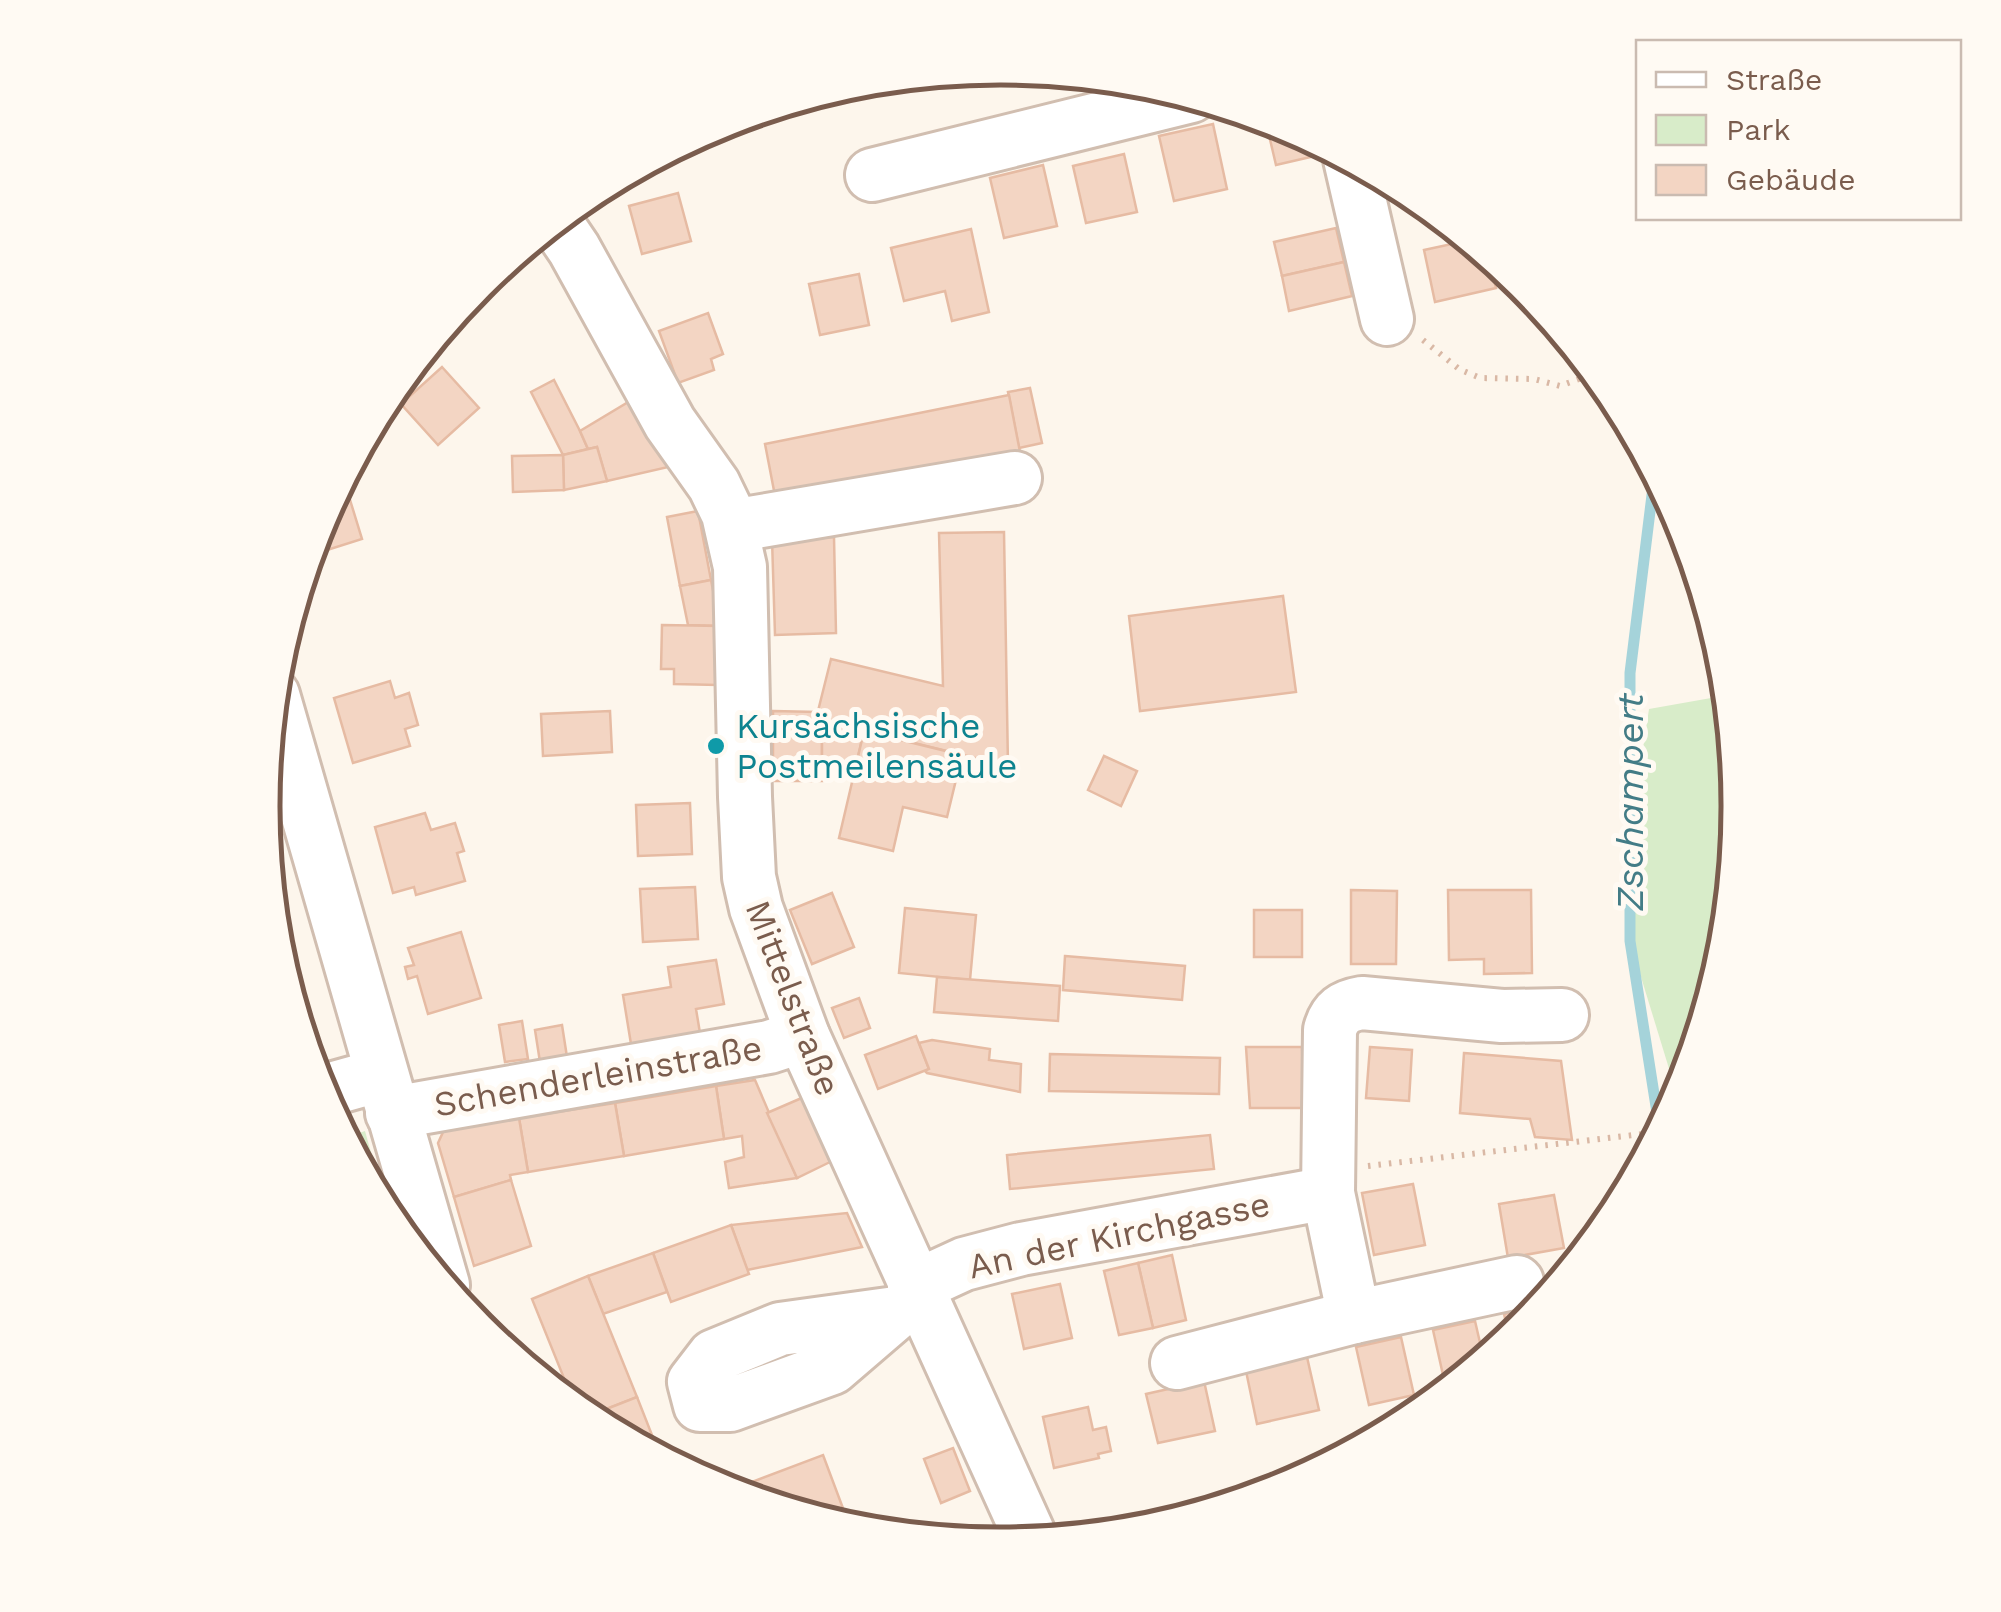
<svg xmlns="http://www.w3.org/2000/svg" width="2001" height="1612" viewBox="0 0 2001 1612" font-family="'Work Sans',sans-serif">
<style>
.green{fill:#d8ecc9}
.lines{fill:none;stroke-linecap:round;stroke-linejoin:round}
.stream{stroke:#a5d3da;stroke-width:11}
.building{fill:#f3d5c3;stroke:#e6bba3;stroke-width:2.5}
.minor-casing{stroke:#d1beb0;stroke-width:58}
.path{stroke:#d9b8a5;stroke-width:6;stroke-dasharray:2.5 8;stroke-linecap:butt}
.minor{stroke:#fff;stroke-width:52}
.culture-dot{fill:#0f9aa8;stroke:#fffaf3;stroke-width:4}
.labels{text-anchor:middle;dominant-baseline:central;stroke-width:10;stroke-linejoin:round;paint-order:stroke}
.culture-label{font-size:35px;fill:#0d838f;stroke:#fffaf3;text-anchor:start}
.street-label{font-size:35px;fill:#7a5c4d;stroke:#fffaf3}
.water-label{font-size:38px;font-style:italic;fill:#437c86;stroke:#fffaf3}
.rim{fill:none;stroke:#7a5c4d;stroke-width:5}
</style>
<rect width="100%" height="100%" fill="#fdf6ec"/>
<g class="green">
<polygon points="1728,695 1739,807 1725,951 1678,1098 1630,941 1630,834 1649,709"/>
<polygon points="365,1131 390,1220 345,1138"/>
</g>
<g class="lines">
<polyline class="stream" points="1655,471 1630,673 1630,941 1660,1132"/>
</g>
<g class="building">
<polygon points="1265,118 1315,141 1319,155 1276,165"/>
<polygon points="1213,124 1227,189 1174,201 1159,136"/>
<polygon points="1124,154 1137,212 1086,223 1073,166"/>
<polygon points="1043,165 1057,226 1004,238 990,178"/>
<polygon points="678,193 691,241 642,254 629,206"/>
<polygon points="1336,228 1344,262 1282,276 1274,242"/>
<polygon points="971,229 989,312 952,321 945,291 904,301 891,248"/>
<polygon points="1470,240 1488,256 1496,288 1435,302 1424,250"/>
<polygon points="1344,262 1352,296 1289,311 1282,276"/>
<polygon points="859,274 869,325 820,335 809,284"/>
<polygon points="708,313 723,354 711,359 714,370 678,383 659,331"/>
<polygon points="442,367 479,408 438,445 401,404"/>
<polygon points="554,380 580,431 588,449 563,455 531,392"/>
<polygon points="1030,388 1042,443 1019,448 1008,392"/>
<polygon points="1009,395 1020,452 776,501 765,444"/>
<polygon points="635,398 677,465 607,481 597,447 588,449 580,431"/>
<polygon points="597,447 607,481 564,490 563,455"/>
<polygon points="563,455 564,490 513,492 512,456"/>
<polygon points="343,477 362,539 308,556 318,523"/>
<polygon points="698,511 711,580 680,586 667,517"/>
<polygon points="1004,532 1008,766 816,719 831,659 943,686 939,533"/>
<polygon points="834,537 836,633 775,635 772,539"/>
<polygon points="711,580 720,626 688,625 680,586"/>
<polygon points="1283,596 1296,692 1140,711 1129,616"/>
<polygon points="662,625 720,626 718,685 674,684 674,669 661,669"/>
<polygon points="390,681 395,698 409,693 418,725 405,729 410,746 353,763 334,698"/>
<polygon points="610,711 612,752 543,756 541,714"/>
<polygon points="773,711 818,712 816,719 822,720 822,781 773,781"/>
<polygon points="822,720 864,731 856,765 822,763"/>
<polygon points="864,731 962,755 947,817 903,807 893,851 839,838"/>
<polygon points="1104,756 1137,771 1121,806 1088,790"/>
<polygon points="690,803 692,854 638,856 636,805"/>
<polygon points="425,813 431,830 455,823 464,851 457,853 465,881 416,895 414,887 393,893 375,827"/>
<polygon points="695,887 698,939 643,942 640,889"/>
<polygon points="1351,890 1397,891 1396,964 1351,964"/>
<polygon points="1448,890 1531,890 1532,973 1484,974 1484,959 1449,960"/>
<polygon points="832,893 854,947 812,964 790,910"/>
<polygon points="905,908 976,915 970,980 899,973"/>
<rect x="1254" y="910" width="48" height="47"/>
<polygon points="461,932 481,998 428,1014 417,976 408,979 405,967 414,965 408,948"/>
<polygon points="1065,956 1185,966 1182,1000 1063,990"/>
<polygon points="716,960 724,1004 696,1009 700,1033 631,1044 623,995 671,987 668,967"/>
<polygon points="937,977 1060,986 1058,1021 934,1012"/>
<polygon points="859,998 870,1028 844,1038 832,1008"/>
<polygon points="522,1021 528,1059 505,1062 499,1025"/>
<polygon points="562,1025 567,1057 540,1062 535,1030"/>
<polygon points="314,1028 327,1073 315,1077 301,1032"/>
<polygon points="916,1036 929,1069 878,1089 865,1055"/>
<polygon points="932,1040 990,1049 989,1060 1021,1064 1020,1092 927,1073 925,1071 929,1069 919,1043"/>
<polygon points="1246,1047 1302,1047 1304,1108 1250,1108"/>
<polygon points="1370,1047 1412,1050 1409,1101 1366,1098"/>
<polygon points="1464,1053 1561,1061 1572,1140 1535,1137 1530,1119 1460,1113"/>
<polygon points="1050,1054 1220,1058 1219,1094 1049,1091"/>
<polygon points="755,1080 797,1178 729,1188 725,1162 744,1157 742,1136 724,1139 716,1086"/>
<polygon points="716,1086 724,1139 624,1156 615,1103"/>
<polygon points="804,1097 830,1162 797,1178 767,1113"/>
<polygon points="615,1103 624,1156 528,1172 519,1118"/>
<polygon points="519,1118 528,1172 510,1175 511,1180 454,1197 438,1143 444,1130"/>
<polygon points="1210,1135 1214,1169 1010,1189 1007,1155"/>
<polygon points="511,1180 531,1246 474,1266 454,1197"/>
<polygon points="1413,1184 1425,1245 1374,1255 1362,1193"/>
<polygon points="1554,1195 1564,1248 1508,1258 1499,1204"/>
<polygon points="847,1213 862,1247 747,1270 731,1225"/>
<polygon points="731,1225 749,1274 671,1302 653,1253"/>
<polygon points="653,1253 667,1292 603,1314 588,1276"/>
<polygon points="1172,1255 1186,1320 1153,1328 1138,1263"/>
<polygon points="1138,1263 1153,1328 1119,1335 1104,1271"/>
<polygon points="588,1276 637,1397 586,1417 576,1408 532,1299"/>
<polygon points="1060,1284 1072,1338 1024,1349 1012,1294"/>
<polygon points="1541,1306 1522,1329 1510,1339 1504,1314"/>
<polygon points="1475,1321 1484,1360 1458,1381 1445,1384 1433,1330"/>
<polygon points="1401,1337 1414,1395 1369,1405 1356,1347"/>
<polygon points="1307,1357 1319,1410 1257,1424 1246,1371"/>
<polygon points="1204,1381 1215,1431 1158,1443 1146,1394"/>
<polygon points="637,1397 661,1458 586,1417"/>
<polygon points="1088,1407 1093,1430 1106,1427 1111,1451 1098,1454 1099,1458 1054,1468 1043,1417"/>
<polygon points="953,1448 970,1491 941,1503 924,1459"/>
<polygon points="823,1455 847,1519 834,1523 728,1491"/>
</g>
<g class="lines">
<g class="minor-casing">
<g id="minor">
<polyline points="1350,159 1387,319"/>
<polyline points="872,175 1191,96"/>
<polyline points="555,221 574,249 670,423 714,485 728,514 740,567 745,797 749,877 756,908 803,1036 1032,1541"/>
<polyline points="732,526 1015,478"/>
<polyline points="273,695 443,1285"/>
<polyline points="320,1092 381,1075"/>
<polyline points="392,1113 769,1047 803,1036"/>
<path d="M1517 1282 1354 1317 1328 1193 1330 1030C1335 1012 1344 1006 1362 1003L1502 1016 1562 1015"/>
<polyline points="914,1287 964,1264 1021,1249 1328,1193"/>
<polyline points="896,1313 832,1368 730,1405 700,1405 694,1382 714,1356 780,1329 896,1313 921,1302"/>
<polyline points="1177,1363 1354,1317"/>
</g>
</g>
<g class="path">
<polyline points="1423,340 1459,369 1480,378 1534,379 1560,386 1579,379 1588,364"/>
<polyline points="1368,1166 1660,1132"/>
</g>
<use href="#minor" class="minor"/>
</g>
<circle class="culture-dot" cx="716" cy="746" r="10"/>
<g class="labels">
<g class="culture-label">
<text x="736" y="726">Kursächsische<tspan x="736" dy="40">Postmeilensäule</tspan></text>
</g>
<g class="street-label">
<text transform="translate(793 998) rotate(69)">Mittelstraße</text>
<text transform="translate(598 1076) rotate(-10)">Schenderleinstraße</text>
<text transform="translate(1119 1235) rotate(-12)">An der Kirchgasse</text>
</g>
<g class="water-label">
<text transform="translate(1630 802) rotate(-90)">Zschampert</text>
</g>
</g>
<path d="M0 0H2001V1612H0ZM1000 85H1001A720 720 0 0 1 1721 805V807A720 720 0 0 1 1001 1527H1000A720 720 0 0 1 280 807V805A720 720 0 0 1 1000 85Z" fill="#fffaf3" fill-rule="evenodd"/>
<path class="rim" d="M1000 85H1001A720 720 0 0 1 1721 805V807A720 720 0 0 1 1001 1527H1000A720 720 0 0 1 280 807V805A720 720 0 0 1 1000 85Z"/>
<rect x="1636" y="40" width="325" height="180" fill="#fffaf3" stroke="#cabbb1" stroke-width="2.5"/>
<rect x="1656" y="72" width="50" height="15" fill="#ffffff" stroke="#cabbb1" stroke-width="2.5"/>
<text x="1726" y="90" font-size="30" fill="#7a5c4d">Straße</text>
<rect x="1656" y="115" width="50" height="30" fill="#d8ecc9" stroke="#cabbb1" stroke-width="2.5"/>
<text x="1726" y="140" font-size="30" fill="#7a5c4d">Park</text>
<rect x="1656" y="165" width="50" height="30" fill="#f3d5c3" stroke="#cabbb1" stroke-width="2.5"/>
<text x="1726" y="190" font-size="30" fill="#7a5c4d">Gebäude</text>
</svg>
